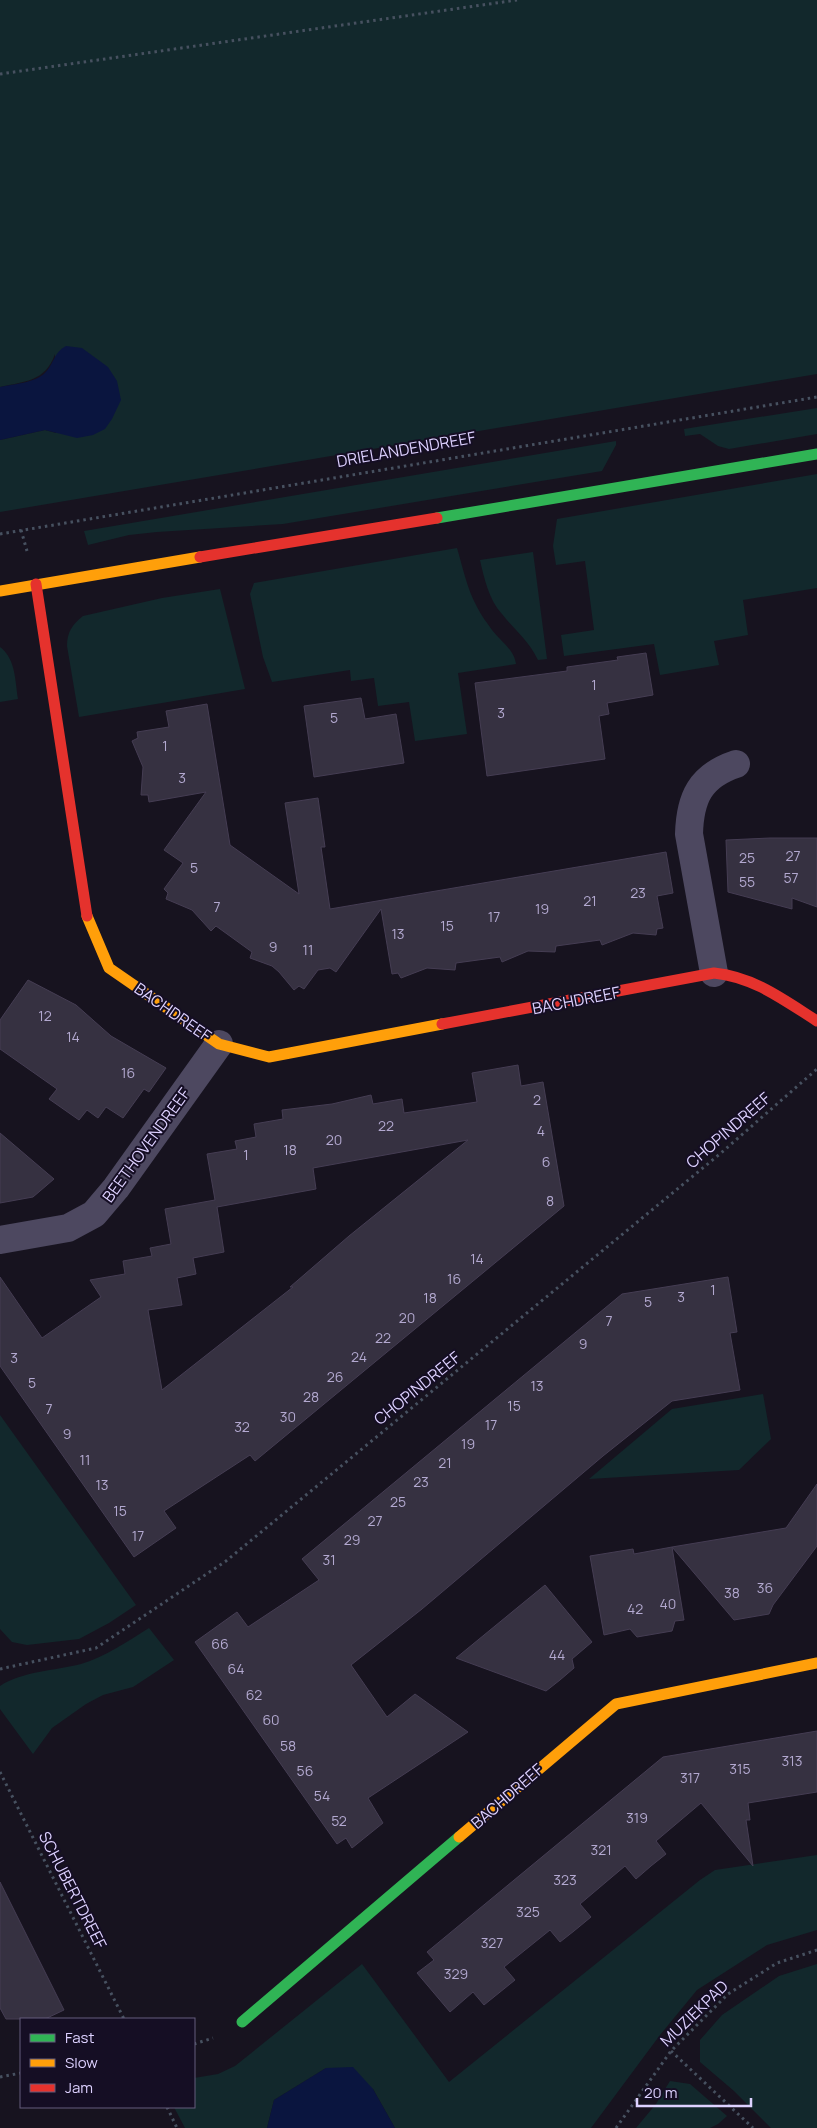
<svg xmlns="http://www.w3.org/2000/svg" width="817" height="2128" viewBox="0 0 817 2128" font-family="Manrope,sans-serif">
<style>
.green{fill:#12282c}
.water{fill:#0a153f}
.building{fill:#363141;stroke:#453d53;fill-rule:evenodd}
.lines{fill:none;stroke-linecap:round;stroke-linejoin:round}
.path{stroke:#475160;stroke-width:3;stroke-dasharray:2.5 4;stroke-linecap:butt}
.street{stroke:#4d4860;stroke-width:28}
.fast{stroke:#30b455;stroke-width:11}
.slow{stroke:#ff9f0a;stroke-width:11}
.jam{stroke:#e5322d;stroke-width:11}
.labels{text-anchor:middle;dominant-baseline:central;stroke-width:4;stroke-linejoin:round;paint-order:stroke}
.number-label{font-size:14px;fill:#b3a9d0}
.street-label{font-size:16px;fill:#ddd1ff;stroke:#150e24}
</style>
<rect width="100%" height="100%" fill="#17131f"/>
<g class="green">
<path d="M0 0H817V374L0 512V440L45 430 56 433 55 354C45 382 25 381 0 387Z"/>
<polygon points="817,408 817,434 729,449 718,446 700,434 685,436 684,429"/>
<polygon points="616,441 616,445 602,471 283,524 157,532 129,535 88,545 84,531"/>
<polygon points="817,474 817,588 743,600 748,635 714,641 719,665 660,675 654,644 564,656 561,635 594,630 585,561 556,565 553,546 557,519"/>
<path d="M457 548C463 568 467 589 477 607 481 615 487 623 492 630 501 642 514 649 516 664L458 673 467 734 415 741 409 702 378 706 374 678 351 681 350 670 272 682 263 657 250 594 254 583Z"/>
<path d="M533 552 547 659 538 660C527 638 516 632 502 614 489 600 484 578 480 560Z"/>
<path d="M220 589 245 689 79 717 67 646C67 632 72 625 83 616L162 598Z"/>
<path d="M0 647C16 659 15 681 18 699L0 702Z"/>
<polygon points="763,1394 771,1439 739,1470 589,1479 672,1409"/>
<polygon points="0,1415 136,1605 109,1623 79,1639 27,1645 12,1642 0,1629"/>
<path d="M149 1628 174 1660 133 1687 103 1695 86 1704 52 1728 33 1754 0 1709V1686C23 1671 54 1671 81 1664 105 1657 128 1641 149 1628Z"/>
<polygon points="817,1855 817,1930 767,1945 697,1990 660,2035 591,2128 395,2128 373,2089 326,2068 274,2100 267,2128 185,2128 175,2109 174,2107 194,2107 194,2078 218,2074 235,2066 362,1964 449,2082 700,1880 715,1870"/>
<polygon points="817,1964 817,2128 771,2128 734,2091 700,2062 700,2040 722,2015 779,1976"/>
<polygon points="670,2081 690,2084 727,2116 718,2124 710,2128 636,2128 656,2104"/>
</g>
<g class="water">
<path d="M66 346 82 348 108 367 117 381 121 400 112 419 105 429 93 435 77 438 45 430 0 440V387C13 384 35 383 45 373 54 364 54 352 66 346Z"/>
<polygon points="353,2067 373,2089 395,2128 267,2128 274,2100 326,2068"/>
</g>
<g class="building">
<polygon points="646,653 653,695 607,703 609,714 599,716 605,759 487,776 475,683 567,671 567,667 618,660 617,657"/>
<polygon points="361,698 365,719 396,714 404,763 314,777 304,706"/>
<polygon points="207,704 230,845 299,894 285,803 318,798 325,847 321,847 330,909 666,852 673,893 657,896 663,928 657,929 656,935 633,933 602,945 600,940 556,946 555,952 528,951 502,962 500,957 456,963 455,970 427,968 401,978 398,973 392,974 381,909 336,972 330,968 318,970 304,989 299,986 294,990 279,972 272,966 250,958 252,952 216,926 211,931 192,910 166,899 168,893 164,889 183,863 164,850 206,792 149,802 148,795 141,795 143,767 132,741 138,738 137,732 169,727 166,711"/>
<polygon points="770,838 817,838 817,907 792,898 792,909 728,892 726,840"/>
<polygon points="28,980 76,1005 111,1036 166,1068 149,1092 144,1089 123,1118 106,1107 98,1118 87,1110 79,1120 49,1099 57,1089 0,1049 0,1020"/>
<path d="M518 1065 521 1086 543 1082 564 1206 255 1461 250 1455 164 1511 176 1528 134 1557 0 1366V1277L42 1338 101 1297 90 1280 125 1274 123 1261 152 1256 150 1248 171 1244 165 1209 215 1200 207 1154 237 1149 235 1141 256 1137 254 1124 283 1119 282 1110 332 1104 371 1095 373 1104 402 1099 404 1113 477 1102 472 1073ZM468 1140 349 1236 290 1287H293L162 1390 148 1310 182 1305 177 1278 196 1274 193 1258 224 1252 217 1207 316 1189 313 1168Z"/>
<polygon points="0,1133 54,1179 33,1197 0,1203"/>
<polygon points="728,1277 737,1332 730,1333 740,1390 672,1401 603,1456 422,1609 351,1665 387,1717 415,1694 468,1732 368,1798 383,1823 352,1848 346,1838 337,1844 195,1642 237,1612 248,1627 319,1580 302,1559 622,1294"/>
<polygon points="817,1484 817,1546 773,1605 769,1614 734,1620 672,1547 786,1528"/>
<polygon points="672,1547 684,1620 675,1621 672,1631 637,1637 630,1629 604,1635 590,1556 633,1549 634,1554"/>
<polygon points="545,1585 592,1642 572,1659 574,1668 560,1680 546,1691 456,1658"/>
<polygon points="817,1731 817,1792 748,1803 750,1820 746,1820 753,1866 701,1803 656,1841 666,1854 651,1866 636,1879 625,1866 580,1904 591,1917 574,1931 560,1942 550,1930 504,1967 515,1980 484,2005 473,1992 450,2012 417,1973 434,1960 427,1952 663,1757"/>
<polygon points="0,1882 64,2010 45,2019 6,2019 0,2008"/>
</g>
<g class="lines">
<g class="path">
<polyline points="0,74 517,0"/>
<polyline points="21,530 27,551"/>
<polyline points="0,534 817,397"/>
<polyline points="0,1669 96,1648 226,1561 721,1153 817,1069"/>
<polyline points="0,1772 124,2019"/>
<polyline points="194,2044 213,2038"/>
<polyline points="671,2051 753,2128"/>
<polyline points="0,2077 21,2073"/>
<polyline points="167,2107 177,2128"/>
<polyline points="616,2128 671,2051 728,1994 777,1963 817,1950"/>
</g>
<g class="street">
<path d="M714 973 689 834C690 798 700 776 736 764"/>
<polyline points="0,1240 68,1228 94,1214 116,1188 219,1044"/>
</g>
<g class="fast">
<polyline points="437,518 817,454"/>
<polyline points="242,2022 459,1837"/>
</g>
<g class="slow">
<polyline points="0,591 200,557"/>
<polyline points="87,916 109,968 219,1044 269,1057 442,1024"/>
<polyline points="459,1837 616,1704 817,1663"/>
</g>
<g class="jam">
<polyline points="200,557 437,518"/>
<polyline points="36,584 87,916"/>
<path d="M442 1024 714 973C754 977 784 1000 817 1021"/>
</g>
</g>
<g class="labels">
<g class="number-label">
<text x="594" y="684">1</text>
<text x="501" y="712">3</text>
<text x="334" y="717">5</text>
<text x="165" y="745">1</text>
<text x="182" y="777">3</text>
<text x="793" y="855">27</text>
<text x="747" y="857">25</text>
<text x="194" y="867">5</text>
<text x="791" y="877">57</text>
<text x="747" y="881">55</text>
<text x="638" y="892">23</text>
<text x="590" y="900">21</text>
<text x="217" y="906">7</text>
<text x="542" y="908">19</text>
<text x="494" y="916">17</text>
<text x="447" y="925">15</text>
<text x="398" y="933">13</text>
<text x="273" y="946">9</text>
<text x="308" y="949">11</text>
<text x="45" y="1015">12</text>
<text x="73" y="1036">14</text>
<text x="128" y="1072">16</text>
<text x="537" y="1099">2</text>
<text x="386" y="1125">22</text>
<text x="541" y="1130">4</text>
<text x="334" y="1139">20</text>
<text x="290" y="1149">18</text>
<text x="246" y="1154">1</text>
<text x="546" y="1161">6</text>
<text x="550" y="1200">8</text>
<text x="477" y="1258">14</text>
<text x="454" y="1278">16</text>
<text x="713" y="1289">1</text>
<text x="681" y="1296">3</text>
<text x="430" y="1297">18</text>
<text x="648" y="1301">5</text>
<text x="407" y="1317">20</text>
<text x="609" y="1320">7</text>
<text x="383" y="1337">22</text>
<text x="583" y="1343">9</text>
<text x="359" y="1356">24</text>
<text x="14" y="1357">3</text>
<text x="335" y="1376">26</text>
<text x="32" y="1382">5</text>
<text x="537" y="1385">13</text>
<text x="311" y="1396">28</text>
<text x="514" y="1405">15</text>
<text x="49" y="1408">7</text>
<text x="288" y="1416">30</text>
<text x="491" y="1424">17</text>
<text x="242" y="1426">32</text>
<text x="67" y="1433">9</text>
<text x="468" y="1443">19</text>
<text x="85" y="1459">11</text>
<text x="445" y="1462">21</text>
<text x="421" y="1481">23</text>
<text x="102" y="1484">13</text>
<text x="398" y="1501">25</text>
<text x="120" y="1510">15</text>
<text x="375" y="1520">27</text>
<text x="138" y="1535">17</text>
<text x="352" y="1539">29</text>
<text x="329" y="1559">31</text>
<text x="765" y="1587">36</text>
<text x="732" y="1592">38</text>
<text x="668" y="1603">40</text>
<text x="635" y="1608">42</text>
<text x="220" y="1643">66</text>
<text x="557" y="1654">44</text>
<text x="236" y="1668">64</text>
<text x="254" y="1694">62</text>
<text x="271" y="1719">60</text>
<text x="288" y="1745">58</text>
<text x="792" y="1760">313</text>
<text x="740" y="1768">315</text>
<text x="305" y="1770">56</text>
<text x="690" y="1777">317</text>
<text x="322" y="1795">54</text>
<text x="637" y="1817">319</text>
<text x="339" y="1820">52</text>
<text x="601" y="1849">321</text>
<text x="565" y="1879">323</text>
<text x="528" y="1911">325</text>
<text x="492" y="1942">327</text>
<text x="456" y="1973">329</text>
</g>
<g class="street-label">
<text transform="translate(406 449) rotate(-10)">DRIELANDENDREEF</text>
<text transform="translate(576 1000) rotate(-11)">BACHDREEF</text>
<text transform="translate(173 1012) rotate(35)">BACHDREEF</text>
<text transform="translate(728 1130) rotate(-41)">CHOPINDREEF</text>
<text transform="translate(146 1145) rotate(-54)">BEETHOVENDREEF</text>
<text transform="translate(417 1388) rotate(-39)">CHOPINDREEF</text>
<text transform="translate(507 1796) rotate(-41)">BACHDREEF</text>
<text transform="translate(73 1890) rotate(63)">SCHUBERTDREEF</text>
<text transform="translate(694 2013) rotate(-44)">MUZIEKPAD</text>
</g>
</g>
<rect x="20" y="2018" width="175" height="90" fill="#150e24" stroke="#655c7c"/>
<rect x="30" y="2034" width="25" height="8" fill="#30b455" stroke="#655c7c"/>
<text x="65" y="2043" font-size="15" fill="#ddd1ff">Fast</text>
<rect x="30" y="2059" width="25" height="8" fill="#ff9f0a" stroke="#655c7c"/>
<text x="65" y="2068" font-size="15" fill="#ddd1ff">Slow</text>
<rect x="30" y="2084" width="25" height="8" fill="#e5322d" stroke="#655c7c"/>
<text x="65" y="2093" font-size="15" fill="#ddd1ff">Jam</text>
<path d="M637 2098v8h114v-8" fill="none" stroke="#ddd1ff" stroke-width="2.5"/>
<text x="644" y="2098" font-size="15" fill="#ddd1ff" stroke="#150e24" stroke-width="4" paint-order="stroke">20 m</text>
</svg>
